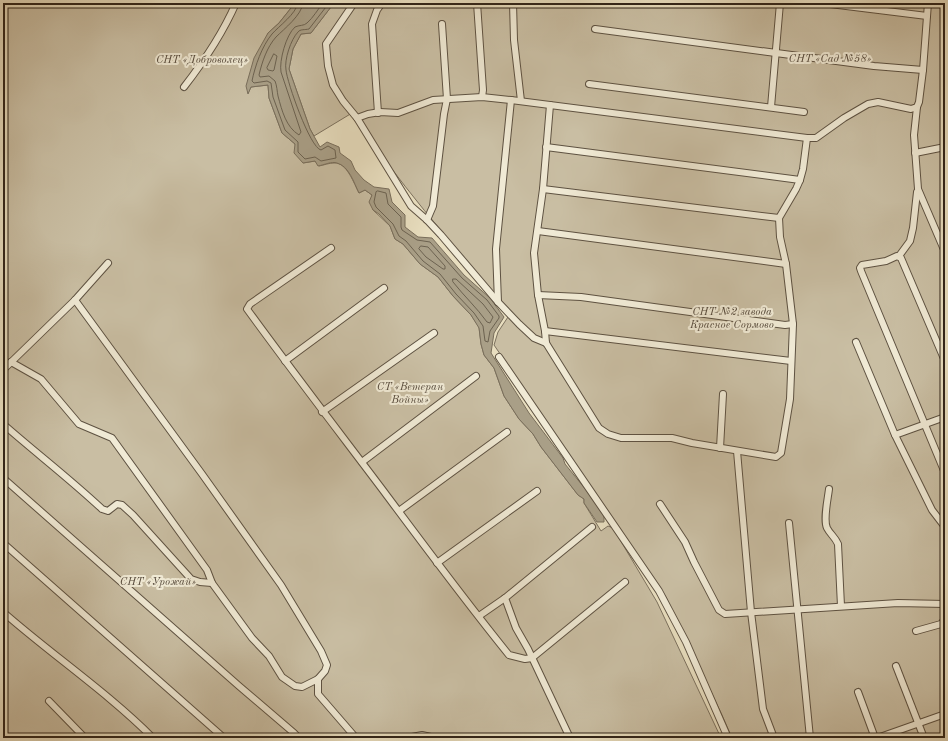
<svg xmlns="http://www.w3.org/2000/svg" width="948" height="741" viewBox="0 0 948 741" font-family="'Old Standard TT',serif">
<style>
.green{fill:#c9bea3;stroke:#7c715e}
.water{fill:#a99f87;stroke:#796e5b}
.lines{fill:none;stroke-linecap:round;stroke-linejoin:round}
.shore{stroke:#6c6250;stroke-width:1}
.minor-casing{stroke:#5e5242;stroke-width:8}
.minor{stroke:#f0ead5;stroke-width:6}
.labels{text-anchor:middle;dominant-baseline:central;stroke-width:4;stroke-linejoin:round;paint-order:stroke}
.park-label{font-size:11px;font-style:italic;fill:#564a3c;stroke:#f0ead5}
</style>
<rect width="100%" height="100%" fill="#e8debf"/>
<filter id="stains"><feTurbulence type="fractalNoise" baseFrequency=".005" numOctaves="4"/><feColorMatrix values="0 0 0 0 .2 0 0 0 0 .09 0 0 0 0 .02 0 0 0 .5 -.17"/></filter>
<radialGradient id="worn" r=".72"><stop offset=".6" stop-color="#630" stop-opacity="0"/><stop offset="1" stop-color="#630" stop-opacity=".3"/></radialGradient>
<g class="green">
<path d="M3 3H295L279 23 268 33 248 93 251 87 268 85 269 98 282 133 295 144 303 163 315 161 319 166C324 165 329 163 334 163 347 162 354 184 359 193L365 190 372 195 373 210 390 226 395 239 403 244 420 264 438 277 453 296 471 315 479 327 481 344 484 355 494 368 504 396 519 419 533 434 541 447 578 495 584 499V503L601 531 608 526 613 528 657 602 721 738H3Z"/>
<path d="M334 3H945V738H732L722 715 666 597 494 345 498 332 510 314 503 303C450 242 397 181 352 113L314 136 310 129 289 69 293 49 301 34 311 33Z"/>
</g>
<path class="water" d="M295 3H334L311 33 301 34 293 49 289 69 310 129 320 147 327 142 339 147 340 153 351 161 355 170 364 180 374 187 389 189 392 202 405 215V227L418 237 432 238 464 275 490 298 504 317 494 333 491 353 529 413 563 458 565 464 604 512V522H597L584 503V499L578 495 541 447 533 434 519 419 504 396 494 368 484 355 481 344 479 328 471 315 453 296 438 277 420 264 403 244 395 239 390 226 379 214 373 210 369 202 372 195 365 190 359 193C354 183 349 166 337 163 332 161 324 165 318 166L315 161 303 163 294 153 295 144 282 133 269 98 268 85 251 87 248 94 246 86 254 58 268 33 279 23Z"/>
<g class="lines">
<g class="shore">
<path d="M298 3C296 14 279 26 272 34 262 46 255 66 252 81L254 83 267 81 271 83 273 97 285 130 298 142V152L305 159 315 157 321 161 336 158 335 150 328 146 321 150C310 148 287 82 286 70 284 60 291 39 298 32 300 29 305 30 309 29L329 3"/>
<path d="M303 3C302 15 284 29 276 37 267 47 262 62 259 75L260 77 269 76 275 81C277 86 277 91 278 96 282 111 286 127 299 135L301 132 281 72C279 61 286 35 295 27 299 25 304 26 307 23 313 18 318 9 323 3"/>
<polygon points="274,54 277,56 274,70 273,71 268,70 267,68"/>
<polygon points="378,191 386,193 388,204 401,217 401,227 402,230 417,240 430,242 462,278 487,300 499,316 499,318 490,331 488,342 485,341 483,326 474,313 456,294 440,274 423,261 406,241 399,236 393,224 376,207 374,202 376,192"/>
<polygon points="421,246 428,247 445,266 445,269 443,269 426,257 419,249"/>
<path d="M453 279H456L483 304 493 317 490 323 487 322C477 308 464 296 453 282Z"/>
</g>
<g class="minor-casing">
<g id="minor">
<polyline points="354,3 326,44 328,66 333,85 343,101 357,118 411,206 427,220 441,235 498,302 519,324 534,338 546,343"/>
<polyline points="477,3 483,90 482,97"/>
<polyline points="513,3 514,40 521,101"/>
<polyline points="822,3 927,16"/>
<polyline points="595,29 874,66 923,70"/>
<polyline points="589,84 804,112"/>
<path d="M184 87C205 60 222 35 236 3"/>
<polyline points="550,105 543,189 534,253 538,295 545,331 546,343 599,428 608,434 621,438 672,438 692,443 776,457 781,453 790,399 793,324 786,264 780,237 779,218 796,189 800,180 803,169 807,138"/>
<polyline points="771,107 780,3"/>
<polyline points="917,107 914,135 918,189 945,252"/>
<polyline points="378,113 372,24 377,10 382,3"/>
<polyline points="357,118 368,114 380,112 398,113 433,100 482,97 511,100 807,138 816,138 844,118 868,104 878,102 911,109 917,107 919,102 923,70 928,3"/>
<polyline points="546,147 800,180"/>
<polyline points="915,153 945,147"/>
<polyline points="543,189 779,218"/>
<polyline points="427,220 433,206 444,114 447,99 442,24"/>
<polyline points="538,231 786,264"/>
<path d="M331 248 250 304 247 309C292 371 339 432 385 493 426 548 466 602 509 655L525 659 532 658 625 582"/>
<polyline points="899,256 910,241 913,228 917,192"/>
<polyline points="538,295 581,297 741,319 785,325 793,324"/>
<polyline points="75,300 202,474 281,585 321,651 327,665 325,671 318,679 318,694 356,738"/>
<polyline points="498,302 496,249 511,100"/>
<polyline points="545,331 791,361"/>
<polyline points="856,342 895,435 932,510 945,527"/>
<polyline points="499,357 659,591 686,642 728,738"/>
<polyline points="285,361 384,288"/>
<polyline points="945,361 901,258 897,256 886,261 862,265 860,268 861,271 945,473"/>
<polyline points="11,362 41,379 79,424 112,438 207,570 212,583"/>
<polyline points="3,370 75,300 108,263"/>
<polyline points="322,412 434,333"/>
<path d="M3 424C36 453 70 479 102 509L108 511 117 504 122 505 133 515 191 579 200 582 212 583 252 638 269 656 282 677 295 686 302 687 318 679"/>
<polyline points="895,435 945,417"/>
<polyline points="720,448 723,394"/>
<polyline points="737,451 751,612 763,709 774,738"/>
<polyline points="362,462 476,376"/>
<polyline points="3,478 239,686 294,733 299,738"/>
<path d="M829 489C828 498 823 520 827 528 830 534 835 537 838 544L841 606"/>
<polyline points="660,504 685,542 694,562 719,610 725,614 898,603 945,604"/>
<polyline points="399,511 507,432"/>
<polyline points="789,523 810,738"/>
<polyline points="3,543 224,738"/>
<polyline points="437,563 537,491"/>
<polyline points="505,598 516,628 528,649 570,738"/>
<path d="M3 612C52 655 107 692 153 738"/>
<polyline points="479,616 505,598 592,527"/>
<polyline points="916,631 941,624 945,619"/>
<polyline points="896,666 924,738"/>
<polyline points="858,692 875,738"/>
<polyline points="49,701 85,738"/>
<polyline points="407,738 422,735 435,738"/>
<polyline points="877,738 945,714"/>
</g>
</g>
<use href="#minor" class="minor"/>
</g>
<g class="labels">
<g class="park-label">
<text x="830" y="59">СНТ «Сад №58»</text>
<text x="202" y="60">СНТ «Доброволец»</text>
<text x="732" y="312">СНТ №2 завода<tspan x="732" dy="13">Красное Сормово</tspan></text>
<text x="410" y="387">СТ «Ветеран<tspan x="410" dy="13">Войны»</tspan></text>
<text x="158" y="582">СНТ «Урожай»</text>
</g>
</g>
<rect width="948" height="741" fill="none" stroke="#e8debf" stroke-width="16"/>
<rect x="4" y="4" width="940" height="733" fill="none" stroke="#302419" stroke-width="2"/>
<rect x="8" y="8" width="932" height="725" fill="none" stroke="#302419"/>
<rect width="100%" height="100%" filter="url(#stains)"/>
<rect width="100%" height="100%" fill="url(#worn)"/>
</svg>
